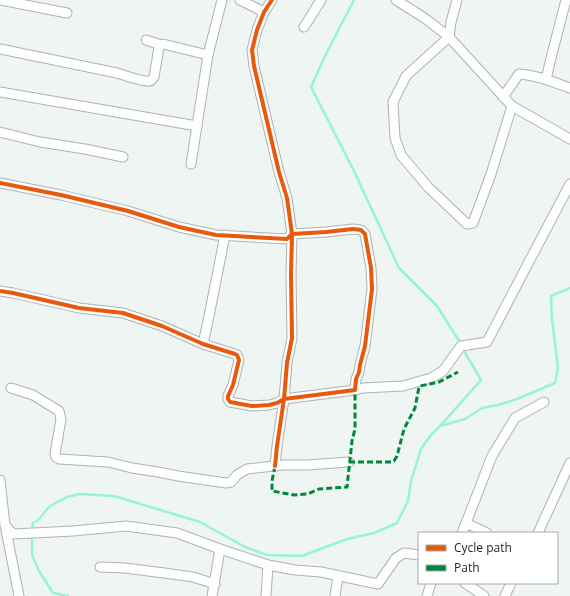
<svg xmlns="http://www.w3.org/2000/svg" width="570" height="596" viewBox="0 0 570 596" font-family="'Open Sans',sans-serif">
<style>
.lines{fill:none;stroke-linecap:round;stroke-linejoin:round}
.stream{stroke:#97f2db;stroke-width:2.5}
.street-casing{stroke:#aeb2b1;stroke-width:11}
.street{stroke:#fdfefd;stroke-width:9}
.quiet{stroke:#00873e;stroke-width:3;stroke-dasharray:6 3;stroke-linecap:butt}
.cycleway-casing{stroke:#fff;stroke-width:6}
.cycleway{stroke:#e8590c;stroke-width:4}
</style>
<rect width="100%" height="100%" fill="#eff5f3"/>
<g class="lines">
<g class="stream">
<polyline points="354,0 326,54 311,87 354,171 399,268 437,306 461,344"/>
<polyline points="441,425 481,380 463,349"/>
<polyline points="32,531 33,523 38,520 50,506 67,497 80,494 114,496 200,522 245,547 267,555 302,556 347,539 374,533 397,523 408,501 411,481 421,449 431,435 440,426 465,419 482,408 498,405 517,399 555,383 558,368 552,319 551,296 570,288"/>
<polyline points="32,536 32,555 39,571 53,593 68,596"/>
</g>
<g class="street-casing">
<g id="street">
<polyline points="0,0 67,13"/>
<polyline points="240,0 264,12"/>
<polyline points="396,0 426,19 449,37 512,106 570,139"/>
<polyline points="457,0 451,22 449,37 406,76 393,102 395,138 401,155 428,187 467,224 473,223 491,174 512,106"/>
<polyline points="304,27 321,0"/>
<polyline points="146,40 161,45"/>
<path d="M0 49 117 73C123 75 143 82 149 81 152 81 152 79 154 77L159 47 161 45 163 44 208 55"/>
<polyline points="546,79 552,54 566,0"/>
<polyline points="0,92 197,126"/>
<path d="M503 97 519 74C537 75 553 82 570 88"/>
<polyline points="0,132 40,142 85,149 123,157"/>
<polyline points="191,164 208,55 222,0"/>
<polyline points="0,183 61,195 128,211 179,227 216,235 287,239 292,234 287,198 279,172 262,100 254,66 252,50 257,30 264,12 272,0"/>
<polyline points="0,291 13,293 79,308 123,313 162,326 203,344 235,354 237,355 239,360 233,385 228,396 228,399 230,402 252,406 269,405 277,403 284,399 355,390 356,379 359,372 360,365 365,346 372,289 371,268 365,234 361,230 353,229 326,232 292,234 291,274 292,338 287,363 284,399 277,446 275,466"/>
<polyline points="203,344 209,316 225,235"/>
<polyline points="11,388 33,395 59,411 61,419 55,454 56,457 59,459 108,462 132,468 158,472 178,476 226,483 231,482 237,475 247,469 283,465 307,465 349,462"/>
<polyline points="355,390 363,388 403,386 431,378 443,371 461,346 487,342 532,256 570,184"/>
<polyline points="0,480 5,525 19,596"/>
<polyline points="466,523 492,456 515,418 544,402"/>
<polyline points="5,525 13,534 73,531 126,526 177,533 220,549 268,565 295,570 321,572 378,584 396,558 404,553 419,555"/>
<polyline points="462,533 466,523 487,533"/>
<polyline points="538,533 570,463"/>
<polyline points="100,567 125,568 164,573 193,577 215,584"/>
<polyline points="465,583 484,596"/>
<polyline points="212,596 220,549"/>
<polyline points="266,596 268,565"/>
<polyline points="335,596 338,576"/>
<polyline points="427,596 431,583"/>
<polyline points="505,596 511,583"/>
</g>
</g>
<use href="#street" class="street"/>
<g class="quiet">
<polyline points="349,462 391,462 394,461 397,456 404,429 415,408 419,387 420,386 439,382 458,372"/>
<polyline points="275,466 272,481 272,491 294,495 308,494 319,489 347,487 352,441 355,429 355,390"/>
</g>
<g class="cycleway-casing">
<g id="cycleway">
<polyline points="0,183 61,195 128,211 179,227 216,235 287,239 292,234 287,198 279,172 262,100 254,66 252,50 257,30 264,12 272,0"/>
<polyline points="0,291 13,293 79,308 123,313 162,326 203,344 235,354 237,355 239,360 233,385 228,396 228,399 230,402 252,406 269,405 277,403 284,399 355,390 356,379 359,372 360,365 365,346 372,289 371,268 365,234 361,230 353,229 326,232 292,234 291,274 292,338 287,363 284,399 277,446 275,466"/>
</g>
</g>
<use href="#cycleway" class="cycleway"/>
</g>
<rect x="418" y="532" width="140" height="52" fill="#ffffff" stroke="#a7a9a9"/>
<rect x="426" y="545" width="20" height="6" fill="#e8590c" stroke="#a7a9a9"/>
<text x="454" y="552" font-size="12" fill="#242827">Cycle path</text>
<rect x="426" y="565" width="20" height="6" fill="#00873e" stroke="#a7a9a9"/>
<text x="454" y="572" font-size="12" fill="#242827">Path</text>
</svg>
